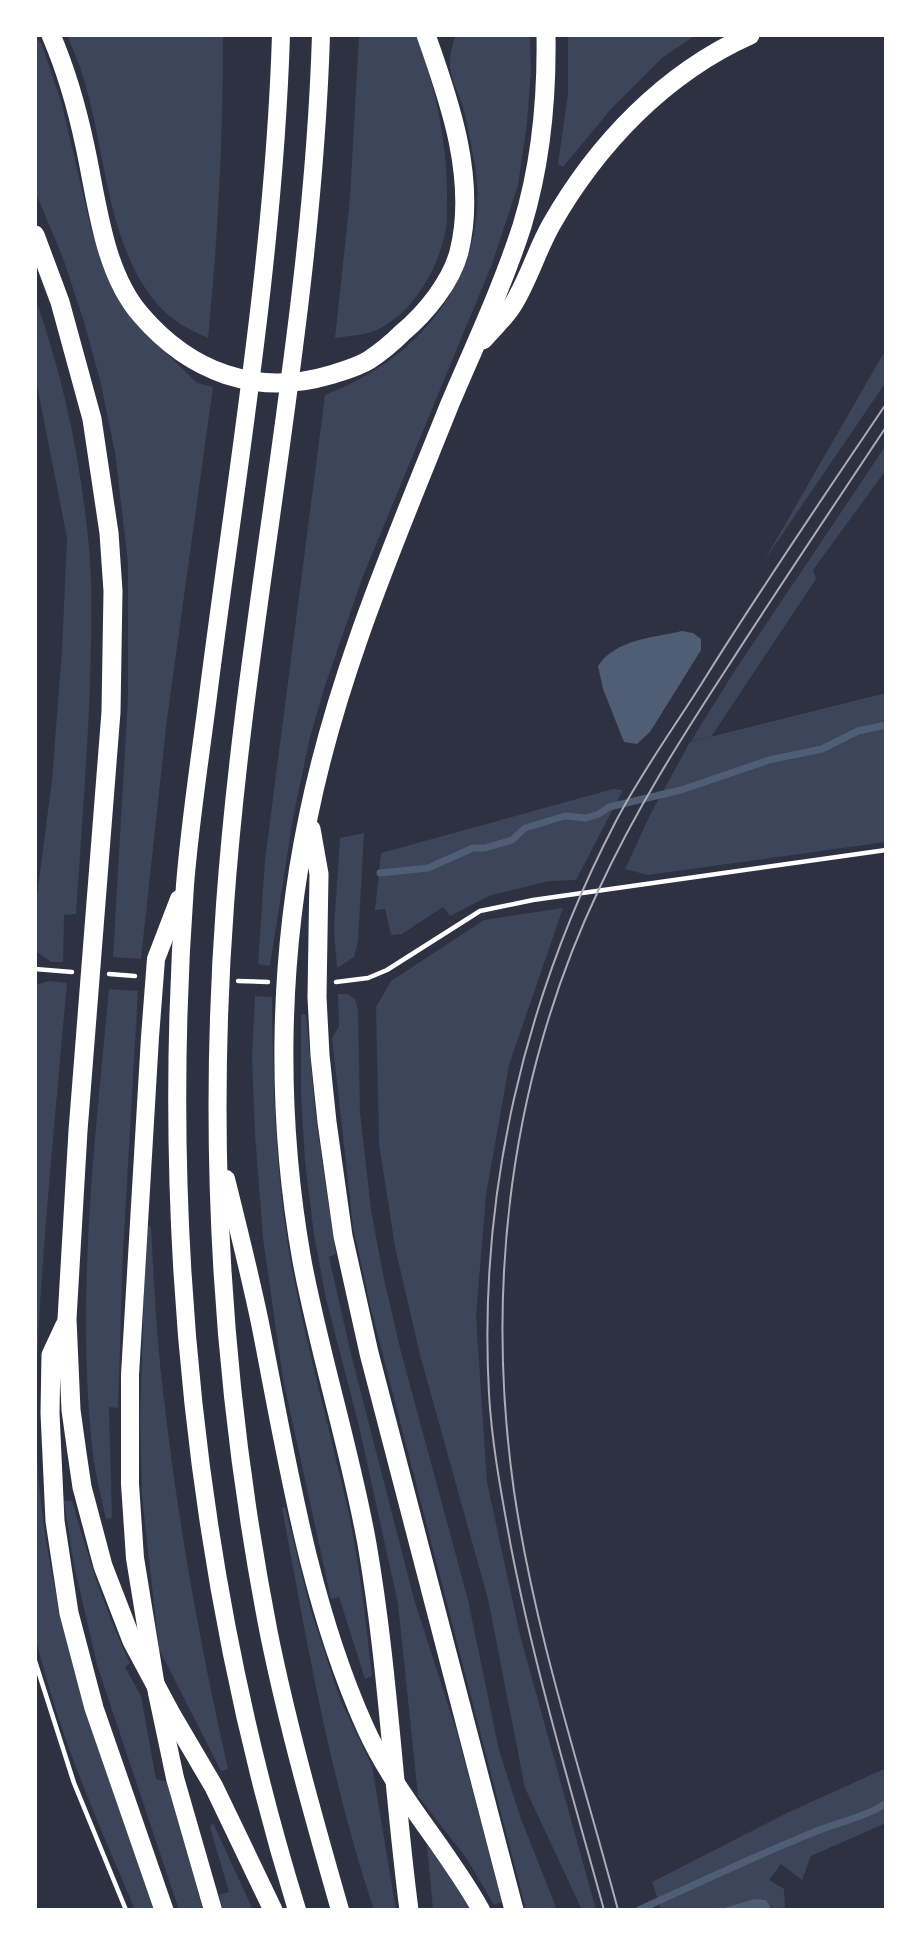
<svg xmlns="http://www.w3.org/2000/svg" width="921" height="1945" viewBox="0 0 921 1945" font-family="'DejaVu Sans',sans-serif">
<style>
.green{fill:#3c4559}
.water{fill:#4f5d75}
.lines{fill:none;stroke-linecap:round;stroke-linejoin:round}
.stream{stroke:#4f5d75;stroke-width:7}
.path{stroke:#fff;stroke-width:4.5}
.trunk{stroke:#fff;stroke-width:18}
.motorway{stroke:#fff;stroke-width:19}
.tram{stroke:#abadb3;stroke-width:2}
</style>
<rect width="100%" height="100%" fill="#2d3142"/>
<g class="green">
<polygon points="35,35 42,45 61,101 92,232 110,279 157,344 197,383 213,387 167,719 141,959 113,957 128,698 128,563 115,452 100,380 84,322 63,258 35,191"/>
<path d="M67 35 223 36C223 138 218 237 208 338 190 330 172 321 159 306 107 248 106 152 84 80 80 65 73 50 67 35Z"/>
<path d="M359 35H416C436 88 448 145 447 201 446 212 448 223 445 233 438 269 414 310 381 328 369 335 349 336 335 338L350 198Z"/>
<path d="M455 35H530L531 71 527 124 518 185 492 264 363 576 325 686 310 737 293 818 270 966 258 964 265 860 325 395C424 357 494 269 474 159 470 142 468 124 463 107 459 94 451 80 450 66 449 57 453 44 455 35Z"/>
<polygon points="568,35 696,35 662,58 611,109 563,167 558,164 568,94"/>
<path d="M35 298C64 378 81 462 89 547 93 593 91 640 90 686 87 762 81 838 76 914L64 915 63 962H51L37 952 35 911 52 780 62 650 67 538 35 375Z"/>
<polygon points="886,349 886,382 764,561"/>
<polygon points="886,445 886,470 813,570 816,579 711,737 691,741 734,672"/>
<polygon points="886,693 886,842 648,875 625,869 651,813 690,742"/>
<polygon points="613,789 623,790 576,880 550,881 491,895 450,916 443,907 402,934 391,935 385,909 375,910 381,853"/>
<polygon points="364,833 358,941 354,957 337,968 334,929 340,838"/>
<polygon points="563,908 509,1065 486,1195 476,1316 487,1482 520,1635 596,1910 582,1910 525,1788 488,1599 420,1355 395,1247 379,1143 376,1007 391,981 484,920"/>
<path d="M49 981 67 983C59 1071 51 1159 44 1247 39 1316 34 1385 37 1454 45 1612 103 1762 154 1910H135C97 1820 57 1731 35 1635V985Z"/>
<path d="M109 989 138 991 123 1252 118 1408 109 1407 112 1518 106 1519C101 1495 94 1470 92 1446 76 1294 95 1140 109 989Z"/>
<polygon points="338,994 347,994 355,999 358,1010 360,1112 371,1210 384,1279 400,1348 468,1600 499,1750 520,1816 557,1910 526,1910 371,1309 353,1227 332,1038 339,1026"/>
<path d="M255 996 272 997C273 1080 275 1163 288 1245 303 1336 329 1424 349 1514 360 1568 366 1622 372 1676L365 1679 339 1597 331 1599 283 1379 263 1238 255 1134 252 1059Z"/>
<polygon points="301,1014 306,1015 317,1127 336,1254 329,1257 351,1354 414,1599 458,1736 502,1902 494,1905 467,1859 418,1796 398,1604 359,1426 326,1299 314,1235 305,1161 301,1096"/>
<path d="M146 1226H151C154 1286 157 1347 165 1407 179 1529 201 1649 228 1769L221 1771 159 1649 142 1497 140 1417Z"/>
<path d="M64 1501H72C88 1557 105 1611 130 1663L125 1667 141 1696 156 1779 167 1782 203 1910H179L97 1665 74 1565Z"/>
<path d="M285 1507 311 1611 340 1699 372 1766 396 1910H374C330 1779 307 1643 282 1508Z"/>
<polygon points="886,1768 886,1823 811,1856 802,1880 781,1864 769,1880 784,1889 785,1910 772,1910 772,1907 754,1899 717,1910 661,1910 652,1882 789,1812"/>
<polygon points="213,1823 253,1910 223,1910 219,1895 229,1892 210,1827"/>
<polygon points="427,1845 463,1893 472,1910 433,1910"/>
</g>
<g class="water">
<path d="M682 631 693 633 701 639V650L650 732 637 744 624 742 603 689 598 666C616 639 652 638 682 631Z"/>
<polygon points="754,1899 766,1900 772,1910 717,1910"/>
</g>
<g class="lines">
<g class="stream">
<polyline points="380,873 428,868 473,848 485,848 512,840 525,828 565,816 586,818 599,814 609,807 681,790 769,760 822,749 858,731 886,725"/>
<path d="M639 1910C696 1884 753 1857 812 1833 835 1823 867 1817 886 1803"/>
</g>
<g class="path">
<polyline points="35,969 72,972"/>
<polyline points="109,974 135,976"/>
<polyline points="238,981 268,982"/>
<polyline points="336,982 368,978 387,970 480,911 533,900 886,850"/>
<polyline points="35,1661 74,1783 126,1910"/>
</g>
<g class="trunk">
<path d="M281 35C274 257 236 476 208 696 200 759 190 822 185 885 160 1230 195 1579 297 1910"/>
<path d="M321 35C312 328 246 613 225 905 207 1148 222 1394 269 1634 288 1727 314 1819 340 1910"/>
<polyline points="179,899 156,959 150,1037 130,1375 130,1484 135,1558 157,1693 175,1778 213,1910"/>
<path d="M226 1179C238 1227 250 1275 260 1323 287 1459 308 1600 365 1727 395 1794 446 1847 481 1910"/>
</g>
<g class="motorway">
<path d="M51 35C66 70 77 108 85 146 97 200 103 272 141 315 190 372 256 397 330 375 343 371 358 367 369 360 381 352 392 343 402 333 426 313 451 282 459 252 477 180 450 102 426 35"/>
<polyline points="35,235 60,302 92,419 109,533 113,591 111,712 78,1131 67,1319 71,1410 77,1453 82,1487 103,1566 132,1641 170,1712 214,1787 273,1910"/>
<path d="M483 340C493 328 507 316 514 303 529 278 537 250 551 225 597 144 665 73 750 35"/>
<polyline points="311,829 319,874 317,997 320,1055 327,1122 343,1236 369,1353 514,1910"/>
<polyline points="65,1325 51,1355 50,1413 55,1521 69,1613 94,1708 164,1910"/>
<path d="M409 1910C393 1788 388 1665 367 1544 350 1449 320 1356 302 1261 276 1115 278 963 308 818 337 674 395 541 449 406 474 347 502 288 522 226 541 164 547 100 546 35"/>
</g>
<g class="tram">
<path d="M604 1910C571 1790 535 1670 511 1547 502 1497 492 1446 489 1394 478 1195 524 998 616 821 641 773 673 729 702 683 761 588 824 496 886 404"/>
<path d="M618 1910C581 1771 535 1634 514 1491 485 1286 510 1077 599 889 635 811 680 740 727 668 779 587 833 507 886 427"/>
</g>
</g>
<rect width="921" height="1945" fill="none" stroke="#ffffff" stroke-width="74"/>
</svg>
